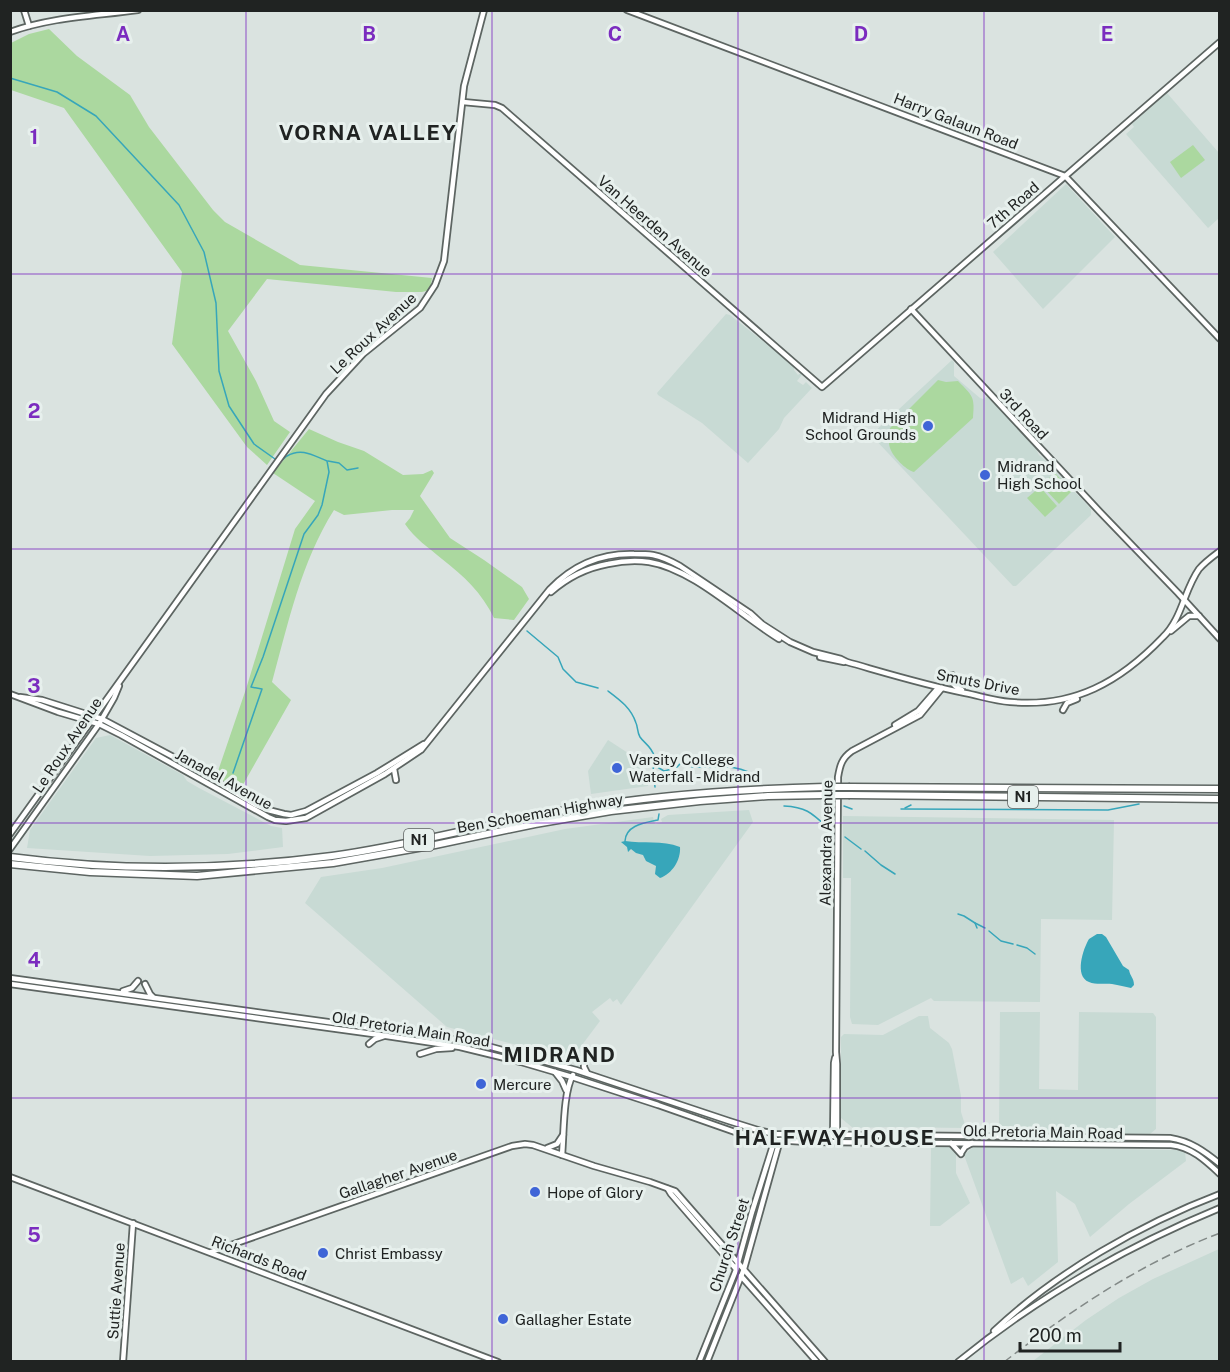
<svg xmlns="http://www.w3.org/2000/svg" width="1230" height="1372" viewBox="0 0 1230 1372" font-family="'Public Sans',sans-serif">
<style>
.built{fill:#c8dad4}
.green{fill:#abd89f}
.water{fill:#37a6ba}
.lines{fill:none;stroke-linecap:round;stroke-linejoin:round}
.stream{stroke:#37a6ba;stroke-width:1.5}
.secondary-casing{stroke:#5d6562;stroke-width:8}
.highway-casing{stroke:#5d6562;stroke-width:9}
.secondary{stroke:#fff;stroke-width:4.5}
.highway{stroke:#fff;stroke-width:6}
.rail{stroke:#828987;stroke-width:1.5;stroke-dasharray:9 4.5;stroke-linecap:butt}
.highway-bridge-casing{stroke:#5d6562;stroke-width:9;stroke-linecap:butt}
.highway-bridge{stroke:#fff;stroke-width:6}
.grid{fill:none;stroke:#7b2cbf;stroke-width:1.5;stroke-opacity:0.55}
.poi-dot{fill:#3f65d7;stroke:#e7f0ed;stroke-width:2}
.labels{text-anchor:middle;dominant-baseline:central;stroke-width:6;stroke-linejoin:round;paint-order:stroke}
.shield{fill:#e7f0ed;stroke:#5c605f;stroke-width:1.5}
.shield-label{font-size:14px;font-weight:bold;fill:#202322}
.street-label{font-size:15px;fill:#202322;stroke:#e7f0ed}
.poi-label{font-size:15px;fill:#202322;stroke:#e7f0ed;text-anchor:start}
.district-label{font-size:21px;font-weight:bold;letter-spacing:1.5px;fill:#202322;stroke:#e7f0ed}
.grid-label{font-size:20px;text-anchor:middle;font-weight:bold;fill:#7b2cbf;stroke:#e7f0ed;stroke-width:6;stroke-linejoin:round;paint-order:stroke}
</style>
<rect width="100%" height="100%" fill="#dae3e0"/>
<g class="built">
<polygon points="1167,93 1219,153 1219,218 1208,228 1126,134 1134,127 1132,124"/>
<polygon points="1066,184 1115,237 1043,309 993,252"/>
<polygon points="726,314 730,315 788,361 794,367 794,370 798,375 803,371 804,372 797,381 803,385 806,382 812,388 784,418 779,429 748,463 702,423 658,395 657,393"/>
<polygon points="952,360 954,362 954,376 980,398 983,399 990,395 1036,449 1039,455 1045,460 1091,509 1091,515 1016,586 1013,586 871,435"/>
<polygon points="110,735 183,775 187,781 199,788 271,826 282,828 283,847 228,854 150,856 27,848 30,830 96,738"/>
<polygon points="608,740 631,755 647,772 648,786 591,794 588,771"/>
<polygon points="749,810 753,822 621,1005 617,999 613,1002 610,998 592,1012 600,1021 576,1053 544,1052 447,1027 305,903 321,877 382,868 565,829 653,817 655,824 662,822 661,819 668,815"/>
<polygon points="843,816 1114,820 1112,920 1041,919 1040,1002 934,1001 931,998 878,1025 852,1024 850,1017 851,878 843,878"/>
<polygon points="1000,1012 1040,1012 1039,1089 1078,1090 1079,1012 1153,1013 1156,1017 1156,1129 1150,1134 999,1132"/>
<polygon points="919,1016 928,1016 930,1028 949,1043 952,1049 961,1096 961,1112 966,1128 888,1127 853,1128 841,1118 841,1037 844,1034 883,1035"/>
<polygon points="931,1147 949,1147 956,1154 956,1173 970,1203 940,1226 930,1226"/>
<polygon points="973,1147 1178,1150 1185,1152 1186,1161 1129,1204 1090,1237 1075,1204 1056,1191 1058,1262 1028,1286 1023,1277 1011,1284 964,1155"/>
<polygon points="1219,1249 1219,1361 1033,1361 1086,1320 1119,1298 1153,1279"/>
</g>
<g class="green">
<polygon points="49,29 77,56 130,95 149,127 213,210 225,222 300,265 432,278 430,290 422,292 396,292 267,279 228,331 256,381 274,421 290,432 267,465 247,447 172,344 182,272 64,108 11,90 11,43 29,34"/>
<polygon points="1193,145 1205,160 1181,178 1170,162"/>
<path d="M938 380 946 382 958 381C973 396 975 397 973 418L914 472C906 470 893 457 890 448 888 442 889 434 890 428Z"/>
<path d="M309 429 338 442 364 451 403 475 423 474 432 470 434 473 420 496 450 538 484 560 522 587 529 599 514 620 494 618C482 593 464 576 442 559 429 548 414 538 405 524L410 518 414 510H392L344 515 334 510C301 562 288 624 272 682L291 700 240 790 216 777 246 689 295 529 315 501 273 473Z"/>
<polygon points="1055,473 1072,491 1059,504 1041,485"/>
<polygon points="1040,487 1057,506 1045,517 1027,498"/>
</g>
<g class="water">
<path d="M625 841C643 844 662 840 680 847 681 860 672 874 660 878L655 874 656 866 646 861 643 855 636 853 631 849 628 852 627 847 621 842Z"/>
<path d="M1097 934H1102L1106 937 1123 966 1129 970C1130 976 1134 978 1134 985L1131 988C1125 987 1119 985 1112 984 1105 983 1096 985 1089 982 1074 976 1083 949 1089 939Z"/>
</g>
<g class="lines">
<g class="stream">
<polyline points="10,78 57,92 96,116 179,205 204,252 216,303 219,371 229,406 254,444 275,459"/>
<polyline points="328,461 339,463 347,470 358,468"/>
<polyline points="527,631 558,657 563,669 576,682 598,688"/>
<path d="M608 691C620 700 631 708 636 723 638 727 637 732 640 737 644 743 652 747 654 756 654 759 653 762 654 765L664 771 676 768 682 762"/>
<polyline points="654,765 653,770 655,787"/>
<path d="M692 767C713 768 740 762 757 778"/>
<path d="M233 773 262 689 251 687 263 657 304 534 318 515 322 505 329 472 327 461C314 456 302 447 287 456 284 458 282 461 279 462"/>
<path d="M784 806C805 807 811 812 827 827"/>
<polyline points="844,806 852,809"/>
<polyline points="905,808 911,805"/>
<polyline points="901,809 1108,810 1139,804"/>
<polyline points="845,837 861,849"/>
<path d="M625 841C626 825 644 823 658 820L659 814"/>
<polyline points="865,851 881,865 895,874"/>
<polyline points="958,914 964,916 975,923 977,928"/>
<polyline points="975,923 985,928"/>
<polyline points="989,931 1001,941 1013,944"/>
<polyline points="1017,945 1027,948 1035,954"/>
</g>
<g class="secondary-casing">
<g id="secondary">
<polyline points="24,10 29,26"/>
<polyline points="627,10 1065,176 1220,339"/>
<path d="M10 32C51 17 95 16 138 10"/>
<polyline points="463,102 495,105 502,108 822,387 1220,42"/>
<polyline points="911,309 1100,512 1178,593 1220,639"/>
<path d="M551 592C567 578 586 568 608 564 622 561 635 560 649 562 693 569 741 616 779 639"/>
<polyline points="1171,631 1189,616 1199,616"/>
<polyline points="820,657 844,662"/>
<path d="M952 675C950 683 955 687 962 690"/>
<path d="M10 694 58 712 99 724 121 735 268 817 275 820 286 821 306 818 385 774 421 750 550 589C573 565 601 553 634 554 641 554 647 554 653 555 663 557 671 561 680 566L750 613 762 624 790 642 813 652 841 659 847 662C886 673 925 685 965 693 980 696 995 701 1010 702 1074 708 1120 682 1163 637 1182 619 1184 590 1199 569 1205 562 1212 557 1220 551"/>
<polyline points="20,697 42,700 102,719 196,769 256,805 268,810 284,814 291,815 306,811 377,773 424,744"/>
<polyline points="1063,710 1067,703 1077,699"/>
<polyline points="895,725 918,711 938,688"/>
<polyline points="394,769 396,780"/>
<polyline points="10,834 326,394 363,354 420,308 435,285 444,261 464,86 484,10"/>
<polyline points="10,849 99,724 114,698 119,686"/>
<path d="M10 978 473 1042 576 1070 729 1121 761 1131 776 1134 1170 1138C1190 1141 1204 1151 1220 1164"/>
<path d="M10 984 373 1034 460 1047 521 1062 572 1077 658 1105 735 1132 775 1140 807 1142 1171 1145C1191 1147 1205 1160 1220 1174"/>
<polyline points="145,984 150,994 153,997"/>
<polyline points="123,991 132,988 138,981"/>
<polyline points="369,1044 375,1039 384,1036"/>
<polyline points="420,1054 436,1049 452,1048"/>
<polyline points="584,1058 584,1067 587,1073"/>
<polyline points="555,1072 562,1081 566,1090"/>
<polyline points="833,1136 834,1063 835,1058"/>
<path d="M837 1136V1064L836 1052 838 777C840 765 842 758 852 751L920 715 942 688"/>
<polyline points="951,1143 961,1154"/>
<polyline points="547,1148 557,1144 563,1135"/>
<polyline points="961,1153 965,1147 972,1143"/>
<path d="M562 1155C564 1134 563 1092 573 1075"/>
<polyline points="10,1177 498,1362"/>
<polyline points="668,1189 671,1194 736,1269"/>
<polyline points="211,1252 512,1146 525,1144 533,1145 594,1166 650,1182 675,1191 825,1362"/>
<polyline points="741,1276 817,1362"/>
<path d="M994 1331C1055 1273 1141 1224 1220 1194"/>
<polyline points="123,1362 133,1223"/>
<polyline points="699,1362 736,1270 752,1212 775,1139"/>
<polyline points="707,1362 744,1269 780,1140"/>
<path d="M958 1362C1038 1297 1125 1247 1220 1208"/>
</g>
</g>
<g class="highway-casing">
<g id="highway">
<polyline points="850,787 1220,789"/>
<polyline points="850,795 1220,799"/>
<path d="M10 857C117 871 225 870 332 856 413 845 492 822 572 809 656 795 741 789 825 787"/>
<polyline points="10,864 90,872 197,876 333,863 435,845 535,824 611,811 700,801 768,796 825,795"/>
</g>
</g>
<use href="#secondary" class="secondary"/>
<use href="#highway" class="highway"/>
<path class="rail" d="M1004 1362C1071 1310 1141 1263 1220 1233"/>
<g class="highway-bridge-casing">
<g id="highway-bridge">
<polyline points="825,787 850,787"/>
<polyline points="825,795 850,795"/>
</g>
</g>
<use href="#highway-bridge" class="highway-bridge"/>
</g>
<path class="grid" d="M246 10V1362M492 10V1362M738 10V1362M984 10V1362M10 274H1220M10 549H1220M10 823H1220M10 1098H1220"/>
<g class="poi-dot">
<circle cx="928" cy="426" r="6"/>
<circle cx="985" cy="475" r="6"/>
<circle cx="617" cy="768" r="6"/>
<circle cx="481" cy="1084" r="6"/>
<circle cx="535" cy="1192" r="6"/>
<circle cx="323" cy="1253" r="6"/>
<circle cx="503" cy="1319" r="6"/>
</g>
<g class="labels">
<g class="shield">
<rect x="1008" y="786" width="30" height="22" rx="4.5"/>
<rect x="404" y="829" width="30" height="22" rx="4.5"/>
</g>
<g class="shield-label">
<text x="1023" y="797">N1</text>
<text x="419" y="840">N1</text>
</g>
<g class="street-label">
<text transform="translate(956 121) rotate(21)">Harry Galaun Road</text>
<text transform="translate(1013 205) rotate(-41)">7th Road</text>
<text transform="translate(655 226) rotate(41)">Van Heerden Avenue</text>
<text transform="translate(373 333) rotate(-43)">Le Roux Avenue</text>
<text transform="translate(1024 414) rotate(47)">3rd Road</text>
<text transform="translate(978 682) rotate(11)">Smuts Drive</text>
<text transform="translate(67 745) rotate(-56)">Le Roux Avenue</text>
<text transform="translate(224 779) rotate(29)">Janadel Avenue</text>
<text transform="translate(540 813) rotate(-10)">Ben Schoeman Highway</text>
<text transform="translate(826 843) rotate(-89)">Alexandra Avenue</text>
<text transform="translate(411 1029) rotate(9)">Old Pretoria Main Road</text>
<text transform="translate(1043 1132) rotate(1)">Old Pretoria Main Road</text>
<text transform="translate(398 1174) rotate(-19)">Gallagher Avenue</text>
<text transform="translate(729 1245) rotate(-72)">Church Street</text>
<text transform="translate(259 1258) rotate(21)">Richards Road</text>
<text transform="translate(116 1291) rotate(-86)">Suttie Avenue</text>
</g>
<g class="poi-label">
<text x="916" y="417" text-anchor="end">Midrand High<tspan x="916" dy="17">School Grounds</tspan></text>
<text x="997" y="466">Midrand<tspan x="997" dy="17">High School</tspan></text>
<text x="629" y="759">Varsity College<tspan x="629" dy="17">Waterfall - Midrand</tspan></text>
<text x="493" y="1084">Mercure</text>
<text x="547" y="1192">Hope of Glory</text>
<text x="335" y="1253">Christ Embassy</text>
<text x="515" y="1319">Gallagher Estate</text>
</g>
<g class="district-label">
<text x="368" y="132">VORNA VALLEY</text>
<text x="560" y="1054">MIDRAND</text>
<text x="835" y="1137">HALFWAY HOUSE</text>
</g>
</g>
<g class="grid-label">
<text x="123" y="41">A</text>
<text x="369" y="41">B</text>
<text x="615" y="41">C</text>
<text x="861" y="41">D</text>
<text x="1107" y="41">E</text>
<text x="34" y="144">1</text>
<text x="34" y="418">2</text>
<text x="34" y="693">3</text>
<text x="34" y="967">4</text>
<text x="34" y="1242">5</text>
</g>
<rect width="1230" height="1372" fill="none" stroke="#202322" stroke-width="24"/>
<path d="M1020 1342v9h100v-9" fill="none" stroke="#202322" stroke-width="3"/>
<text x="1029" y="1342" font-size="18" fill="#202322" stroke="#e7f0ed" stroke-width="4.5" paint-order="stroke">200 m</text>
</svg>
